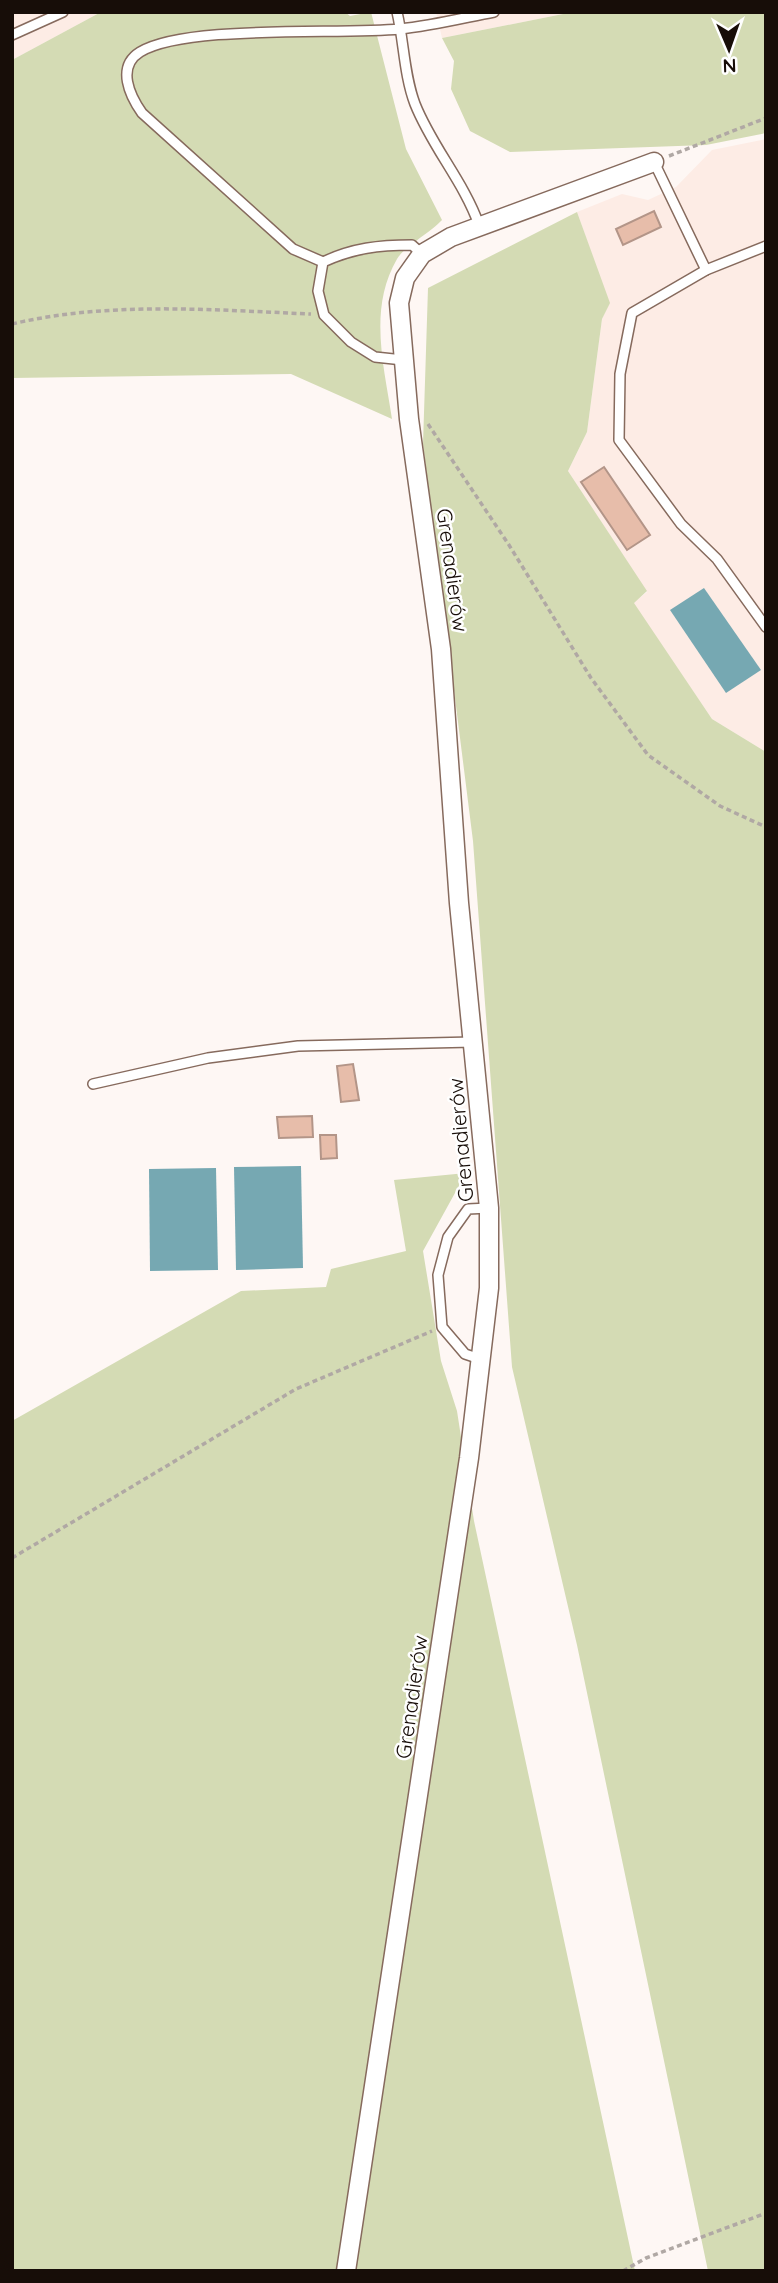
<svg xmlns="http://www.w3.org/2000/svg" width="778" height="2283" viewBox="0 0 778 2283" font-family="Quicksand,sans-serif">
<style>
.built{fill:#fdece5}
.green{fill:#d4dbb4}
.water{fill:#76a8b2}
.building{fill:#e7bdaa;stroke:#b39588;stroke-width:2}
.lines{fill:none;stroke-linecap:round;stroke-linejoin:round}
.service-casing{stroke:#866a5d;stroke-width:12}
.minor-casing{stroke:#866a5d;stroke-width:21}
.path{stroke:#b0a8a4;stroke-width:3.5;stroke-dasharray:5 3.5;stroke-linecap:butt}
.service{stroke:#fff;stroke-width:9}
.minor{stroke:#fff;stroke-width:18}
.labels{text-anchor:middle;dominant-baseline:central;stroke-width:5;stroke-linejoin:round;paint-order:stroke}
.street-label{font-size:21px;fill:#170d08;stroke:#fff}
</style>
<rect width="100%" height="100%" fill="#fef7f4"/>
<g class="built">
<polygon points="12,12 101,12 12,60"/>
<polygon points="436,12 573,12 442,38"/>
<polygon points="766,139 766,752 712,719 633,603 647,592 568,471 587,432 602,319 609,303 577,212 622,194 648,200 676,187 712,150"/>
</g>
<g class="green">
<path d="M101 12H345L350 16 371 12 406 149 442 220C431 232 404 247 397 259 368 309 384 366 392 419L291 374 12 378V60Z"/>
<polygon points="573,12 766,12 766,133 706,145 510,152 470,131 451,89 454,61 442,38"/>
<polygon points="577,212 610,303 602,319 587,432 568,471 647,591 634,603 712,719 766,752 766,2271 708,2271 577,1645 512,1367 473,841 423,444 428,288"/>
<polygon points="466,1173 423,1251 441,1361 457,1411 474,1521 635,2271 12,2271 12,1421 241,1291 326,1287 331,1269 406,1251 394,1180"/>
</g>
<g class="water">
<polygon points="704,588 761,670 726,693 670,610"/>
<polygon points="301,1166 303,1268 236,1270 234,1167"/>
<polygon points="216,1168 218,1270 150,1271 149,1169"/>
</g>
<g class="building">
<polygon points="654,211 661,227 623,245 616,229"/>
<polygon points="604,467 650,535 627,550 581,482"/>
<polygon points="353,1064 359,1100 341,1102 337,1066"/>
<polygon points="312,1116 313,1137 279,1138 277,1117"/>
<polygon points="320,1135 336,1135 337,1158 321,1159"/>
</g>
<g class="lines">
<g class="service-casing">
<g id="service">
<path d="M397 12C404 42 404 75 415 104 432 147 464 182 479 225"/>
<polyline points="12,35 63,12"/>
<polyline points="654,162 706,270"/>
<polyline points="766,246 706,270 632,313 620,374 619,440 681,524 717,559 766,627"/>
<path d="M323 262 293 249 142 113C130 96 116 67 140 52 186 24 339 35 400 29 431 26 463 18 494 12"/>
<path d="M403 360 375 357 351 342 324 315 318 291 323 262C353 248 379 245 412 245L422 254"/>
<polyline points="93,1084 208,1058 298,1046 473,1042"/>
<polyline points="480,1359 465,1354 442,1327 438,1275 448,1237 468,1209 489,1208"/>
</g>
</g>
<g class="minor-casing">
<polyline id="minor" points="346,2271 469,1458 489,1288 489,1208 459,903 441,649 409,419 399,303 405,278 422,254 451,237 654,162"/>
</g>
<g class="path">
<polyline points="669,156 766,118"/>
<path d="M12 324C109 301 213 310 311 314"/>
<polyline points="428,424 509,545 591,678 648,755 720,806 766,827"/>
<polyline points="12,1558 296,1389 432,1331"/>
<polyline points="623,2271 646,2258 766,2213"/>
</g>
<use href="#service" class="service"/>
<use href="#minor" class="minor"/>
</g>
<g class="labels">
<g class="street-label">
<text transform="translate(453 570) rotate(82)">Grenadierów</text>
<text transform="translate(460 1140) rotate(-95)">Grenadierów</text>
<text transform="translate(411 1697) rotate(-82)">Grenadierów</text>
</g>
</g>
<rect width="778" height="2283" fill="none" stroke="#170d08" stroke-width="28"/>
<g transform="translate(729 49) rotate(178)" stroke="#ffffff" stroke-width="5" paint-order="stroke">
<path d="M0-5L12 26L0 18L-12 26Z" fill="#170d08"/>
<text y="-10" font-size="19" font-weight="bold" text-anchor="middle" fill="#170d08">N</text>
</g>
</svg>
